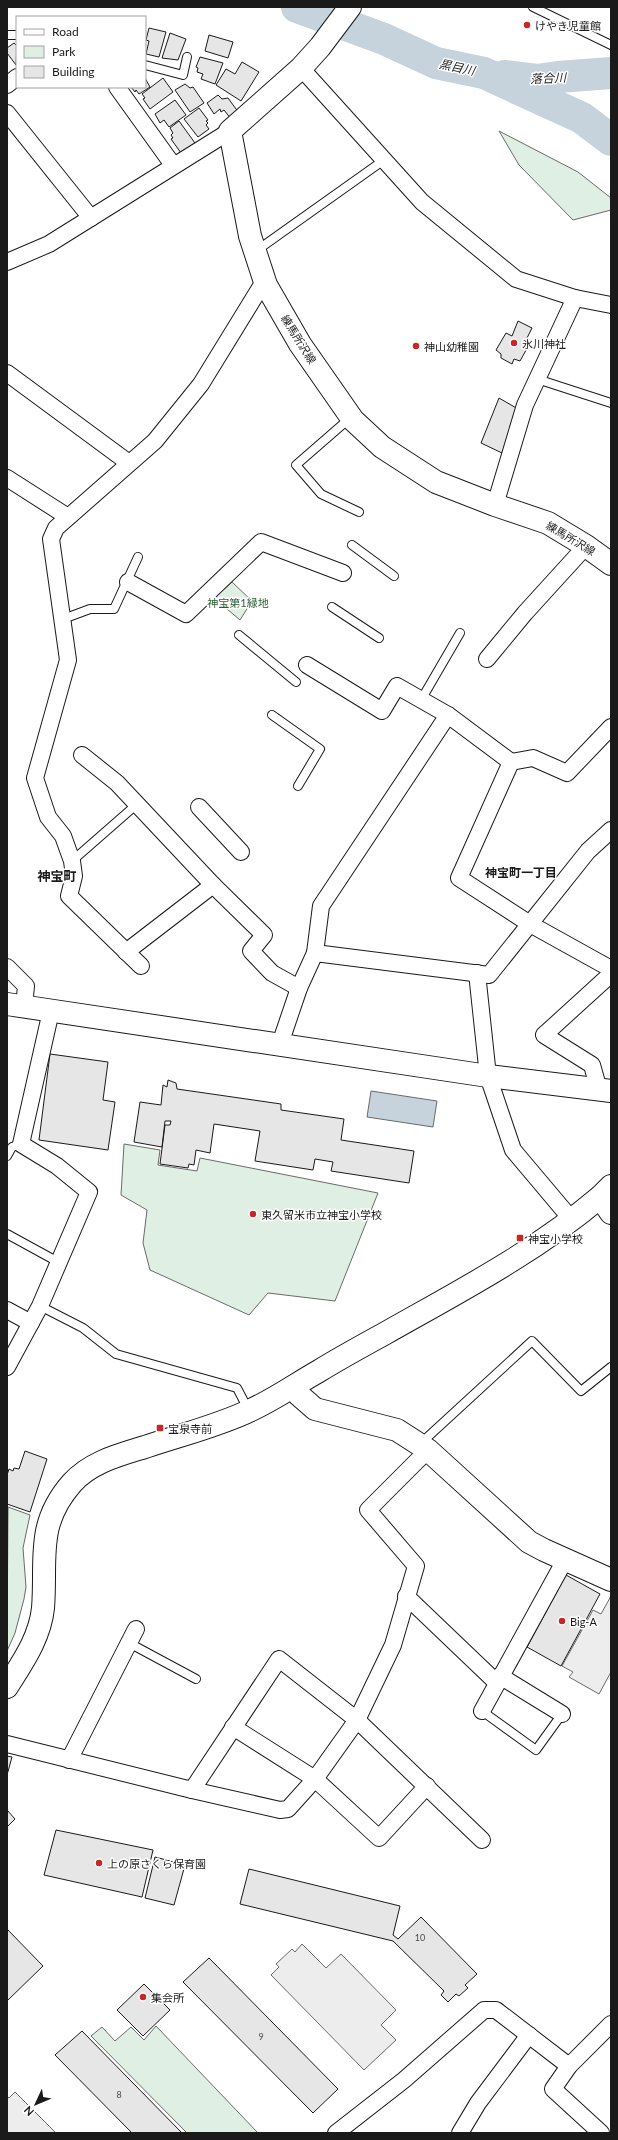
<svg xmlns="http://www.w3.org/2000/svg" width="618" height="2140" viewBox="0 0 618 2140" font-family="Lato,'Noto Sans JP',sans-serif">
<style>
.green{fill:#e0efe3;stroke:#6a6a6a}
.parking{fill:#ededed;stroke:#6a6a6a}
.water{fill:#c6d2dc;stroke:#6a6a6a}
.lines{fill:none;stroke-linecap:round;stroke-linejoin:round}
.river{stroke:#c6d2dc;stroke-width:32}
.building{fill:#e6e6e6;stroke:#1a1a1a}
.lane-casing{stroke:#1a1a1a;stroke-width:10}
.street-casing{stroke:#1a1a1a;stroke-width:18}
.secondary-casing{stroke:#1a1a1a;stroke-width:24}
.primary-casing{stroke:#1a1a1a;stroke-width:24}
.lane{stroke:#fff;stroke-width:8}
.street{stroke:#fff;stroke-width:16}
.secondary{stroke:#fff;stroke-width:22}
.primary{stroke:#fff;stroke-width:22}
.poi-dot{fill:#c62828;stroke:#fff;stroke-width:1.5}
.labels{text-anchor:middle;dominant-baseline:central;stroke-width:3;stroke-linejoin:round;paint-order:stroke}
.number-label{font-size:9px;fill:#4d4d4d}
.poi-label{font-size:11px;fill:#1a1a1a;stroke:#fff;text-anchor:start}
.street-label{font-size:11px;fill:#1a1a1a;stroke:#fff}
.park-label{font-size:11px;fill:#2b5a34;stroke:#fff}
.water-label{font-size:12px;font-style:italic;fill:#1a1a1a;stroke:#fff}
.neighbourhood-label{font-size:12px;font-weight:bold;fill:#1a1a1a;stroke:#fff}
.quarter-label{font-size:13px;font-weight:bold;fill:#1a1a1a;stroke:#fff}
</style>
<rect width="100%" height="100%" fill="#fff"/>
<g class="green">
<polygon points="499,131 578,172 611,198 611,210 573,220 519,165"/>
<polygon points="232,582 252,601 240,620 214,598"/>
<polygon points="124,1144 160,1150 158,1165 197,1171 200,1158 378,1193 335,1301 268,1293 249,1315 150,1270 143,1243 147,1210 121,1195"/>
<polygon points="8,1507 30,1515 23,1548 26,1587 24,1599 15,1633 7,1651"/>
<polygon points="156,2026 258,2133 187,2133 91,2036 102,2027 115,2041 131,2027 144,2040"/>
</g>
<g class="parking">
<polygon points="611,1596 611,1672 599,1694 569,1677 573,1672 562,1666 593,1610 601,1614"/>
<polygon points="302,1944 326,1968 341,1954 396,2010 381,2025 396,2040 364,2070 271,1975 279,1967 276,1964 292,1949 295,1952"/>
<polygon points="15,2092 56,2133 7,2133 7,2096 9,2098"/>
</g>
<polygon class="water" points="371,1091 437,1101 433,1127 367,1117"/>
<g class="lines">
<g class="river">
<polyline points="297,7 384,39 436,63 484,73 582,118 611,140"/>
<polyline points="505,76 537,80 558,77 611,73"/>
</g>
</g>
<g class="building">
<polygon points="149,28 166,32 159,57 146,54 149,41 146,40"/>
<polygon points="170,33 186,39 178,60 162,58"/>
<polygon points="209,35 233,42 228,58 205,51"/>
<polygon points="14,43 17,46 16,65 7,53 7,48"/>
<polygon points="200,57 223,63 215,84 201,79 203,74 197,72 198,68 196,67"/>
<polygon points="242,62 259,72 241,101 216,85 226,69 235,74"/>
<polygon points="145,78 150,87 139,94 136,90 135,92 131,87 145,87"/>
<polygon points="163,78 173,92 150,109 143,99 145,98 142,94"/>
<polygon points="185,84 190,88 193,87 204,103 190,112 175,90"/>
<polygon points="218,95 222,99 228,98 239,113 231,119 224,110 221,112 220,109 214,114 207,103"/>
<polygon points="175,100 186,115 169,127 164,120 160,123 155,114"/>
<polygon points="199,108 208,120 206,121 208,123 206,125 209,129 198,137 184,119"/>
<polygon points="179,121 195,143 181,153 171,139 173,138 171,135 173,133 170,128"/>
<polygon points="518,321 532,328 525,342 529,345 520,361 514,359 512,364 501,358 501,354 496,350 506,333 512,336"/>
<polygon points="499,398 518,409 502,453 481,443"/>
<polygon points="50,1054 108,1062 103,1100 115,1102 108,1150 39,1140"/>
<polygon points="168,1080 176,1083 177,1089 281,1104 281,1110 344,1119 341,1140 414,1151 409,1183 331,1171 333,1162 315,1159 313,1170 255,1161 260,1131 214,1124 210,1153 196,1150 194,1165 189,1164 188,1168 160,1164 165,1125 170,1125 171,1121 165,1121 162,1147 134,1142 140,1102 161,1105 163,1085 167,1087"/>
<polygon points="25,1451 47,1459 30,1512 7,1504 7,1475 9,1469 13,1471 14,1468 19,1469"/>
<polygon points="566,1575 600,1594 561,1666 527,1647"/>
<polygon points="7,1756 12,1757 7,1775"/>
<polygon points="7,1810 15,1819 7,1827"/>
<polygon points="56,1830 153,1850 142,1897 44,1875"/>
<polygon points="155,1857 185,1865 174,1905 145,1898"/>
<polygon points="249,1869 400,1906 393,1935 398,1939 421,1917 477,1974 465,1985 468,1988 459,1996 456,1994 448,2002 441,1995 444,1991 393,1941 240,1904"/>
<polygon points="7,1929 43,1966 7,2001"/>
<polygon points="209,1958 338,2089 313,2113 183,1982"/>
<polygon points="144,1984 170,2010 143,2036 117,2010"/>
<polygon points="82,2031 182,2133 132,2133 55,2055"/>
</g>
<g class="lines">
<g class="lane-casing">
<g id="lane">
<polyline points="533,7 611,45"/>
<polyline points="7,35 17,35"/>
<polyline points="145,65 183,75 187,57"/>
<polyline points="256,251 384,160"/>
<polyline points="537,379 611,403"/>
<polyline points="350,418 296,465 321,494 359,512"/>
<polyline points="352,545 394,576"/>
<polyline points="332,607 379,638"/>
<polyline points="63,619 90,609 114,609 138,557"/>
<polyline points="239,635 296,682"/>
<polyline points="421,700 460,633"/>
<polyline points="272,715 320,749 298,786"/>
<polyline points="72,861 136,805"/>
<polyline points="7,1156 12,1147 21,1144"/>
<polyline points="7,1234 60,1263"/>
<polyline points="40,1306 83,1328 116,1354 237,1388 249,1411"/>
<polyline points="420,1444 532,1341 581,1391 611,1367"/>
<polyline points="129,1643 196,1679"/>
<polyline points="482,1711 536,1750 562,1714"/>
</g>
</g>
<g class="street-casing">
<g id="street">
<polyline points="301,68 422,202 516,279 575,298 611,305"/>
<polyline points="7,85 17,77"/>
<polyline points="117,87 173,165"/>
<polyline points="7,113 91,218"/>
<polyline points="7,262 49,244 230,131"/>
<polyline points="7,373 129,463"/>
<polyline points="7,478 68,517"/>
<polyline points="495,505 525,405 575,298"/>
<polyline points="128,582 186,614 261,542 343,573"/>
<polyline points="487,659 525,613 586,546"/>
<polyline points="307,665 382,711 397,686 448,715 511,762 459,878 530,924 611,969"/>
<polyline points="82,755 117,783 213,885 264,935 251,951 272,973 299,988"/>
<polyline points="511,762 533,758 567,773 611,727"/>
<polyline points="199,807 241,852"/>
<polyline points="126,952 213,885"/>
<polyline points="315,953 321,906 448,715"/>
<polyline points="141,966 69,896 74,876 72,861 63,836 48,817 35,778 68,660 51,539 56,528 155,441 201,384 260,288 266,285"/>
<polyline points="7,967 26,986 24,1007"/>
<polyline points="477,973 488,1076 513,1150 572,1220"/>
<polyline points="280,1044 299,988 315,953 489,975 588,851 611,830"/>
<polyline points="599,1090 592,1065 544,1035 611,974"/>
<polyline points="7,1310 31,1323"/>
<polyline points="7,1367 40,1306 89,1192 57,1166 21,1144 51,1011"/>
<polyline points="406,1596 496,1682"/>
<polyline points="500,1676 562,1714"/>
<polyline points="482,1711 565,1560"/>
<polyline points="233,1727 315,1779 379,1838 427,1786"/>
<polyline points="7,1744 192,1790 279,1659 357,1720 482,1840"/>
<polyline points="69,1760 136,1629"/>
<polyline points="192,1790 280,1810 288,1809 315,1779 357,1720 393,1645 416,1566 368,1510 428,1450"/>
<polyline points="336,2133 404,2080 484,2010 496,2010 569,2066"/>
<polyline points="460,2133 478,2103 529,2035"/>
<polyline points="601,2133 553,2089 569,2066 611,2024"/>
</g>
</g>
<g class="secondary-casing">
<g id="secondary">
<polyline points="7,1004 488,1076 611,1091"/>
<polyline points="293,1387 299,1395 315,1409 397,1430 428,1450 529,1542 544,1550 611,1580"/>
<path d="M7 1687C22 1663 40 1638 43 1608 47 1560 35 1525 72 1483 91 1462 119 1455 145 1447 180 1435 218 1426 251 1410 275 1399 296 1384 319 1371 340 1358 362 1346 384 1334 458 1292 534 1253 600 1197"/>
</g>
</g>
<g class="primary-casing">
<g id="primary">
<polyline points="350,7 320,47 301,68 230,131 250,236 266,285 300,344 353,420 382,447 436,482 495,505 548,523 586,546 611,564"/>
<polyline points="611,1186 600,1197 611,1213"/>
</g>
</g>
<use href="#lane" class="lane"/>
<use href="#street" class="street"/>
<use href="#secondary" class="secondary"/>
<use href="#primary" class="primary"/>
</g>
<g class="poi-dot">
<circle cx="527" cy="25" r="4"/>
<circle cx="514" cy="343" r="4"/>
<circle cx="416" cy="346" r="4"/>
<circle cx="253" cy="1214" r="4"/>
<rect x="516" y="1234" width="8" height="8" rx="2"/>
<rect x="156" y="1424" width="8" height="8" rx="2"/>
<circle cx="562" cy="1621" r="4"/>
<circle cx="99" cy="1863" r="4"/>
<circle cx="143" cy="1997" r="4"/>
</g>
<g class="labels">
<g class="number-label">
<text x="420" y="1937">10</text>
<text x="261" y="2036">9</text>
<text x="119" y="2094">8</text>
</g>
<g class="poi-label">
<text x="535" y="25">けやき児童館</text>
<text x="522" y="343">氷川神社</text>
<text x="424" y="346">神山幼稚園</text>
<text x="261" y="1214">東久留米市立神宝小学校</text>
<text x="528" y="1238">神宝小学校</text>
<text x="168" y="1428">宝泉寺前</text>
<text x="570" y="1621">Big-A</text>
<text x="107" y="1863">上の原さくら保育園</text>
<text x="151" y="1997">集会所</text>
</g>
<g class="street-label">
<text transform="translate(299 339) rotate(58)">練馬所沢線</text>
<text transform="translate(571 538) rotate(31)">練馬所沢線</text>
</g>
<g class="park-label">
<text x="238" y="602">神宝第1緑地</text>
</g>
<g class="water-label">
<text transform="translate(457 67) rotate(12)">黒目川</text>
<text transform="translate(548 78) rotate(-2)">落合川</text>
</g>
<g class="neighbourhood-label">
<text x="521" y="872">神宝町一丁目</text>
</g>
<g class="quarter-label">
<text x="57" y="876">神宝町</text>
</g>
</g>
<rect width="618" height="2140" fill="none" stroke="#1a1a1a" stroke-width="16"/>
<rect x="16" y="16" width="130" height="72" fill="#ffffff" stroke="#a3a3a3"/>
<rect x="24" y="29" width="20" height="6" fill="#ffffff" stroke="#a3a3a3"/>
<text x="52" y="36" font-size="12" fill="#1a1a1a">Road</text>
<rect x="24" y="46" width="20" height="12" fill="#e0efe3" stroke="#a3a3a3"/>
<text x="52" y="56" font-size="12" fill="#1a1a1a">Park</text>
<rect x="24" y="66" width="20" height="12" fill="#e6e6e6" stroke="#a3a3a3"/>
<text x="52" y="76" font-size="12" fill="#1a1a1a">Building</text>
<g transform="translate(36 2104) rotate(226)" stroke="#ffffff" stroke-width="3" paint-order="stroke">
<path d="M0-3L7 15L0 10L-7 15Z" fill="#1a1a1a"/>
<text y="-6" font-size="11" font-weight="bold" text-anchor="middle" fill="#1a1a1a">N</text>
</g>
</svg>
